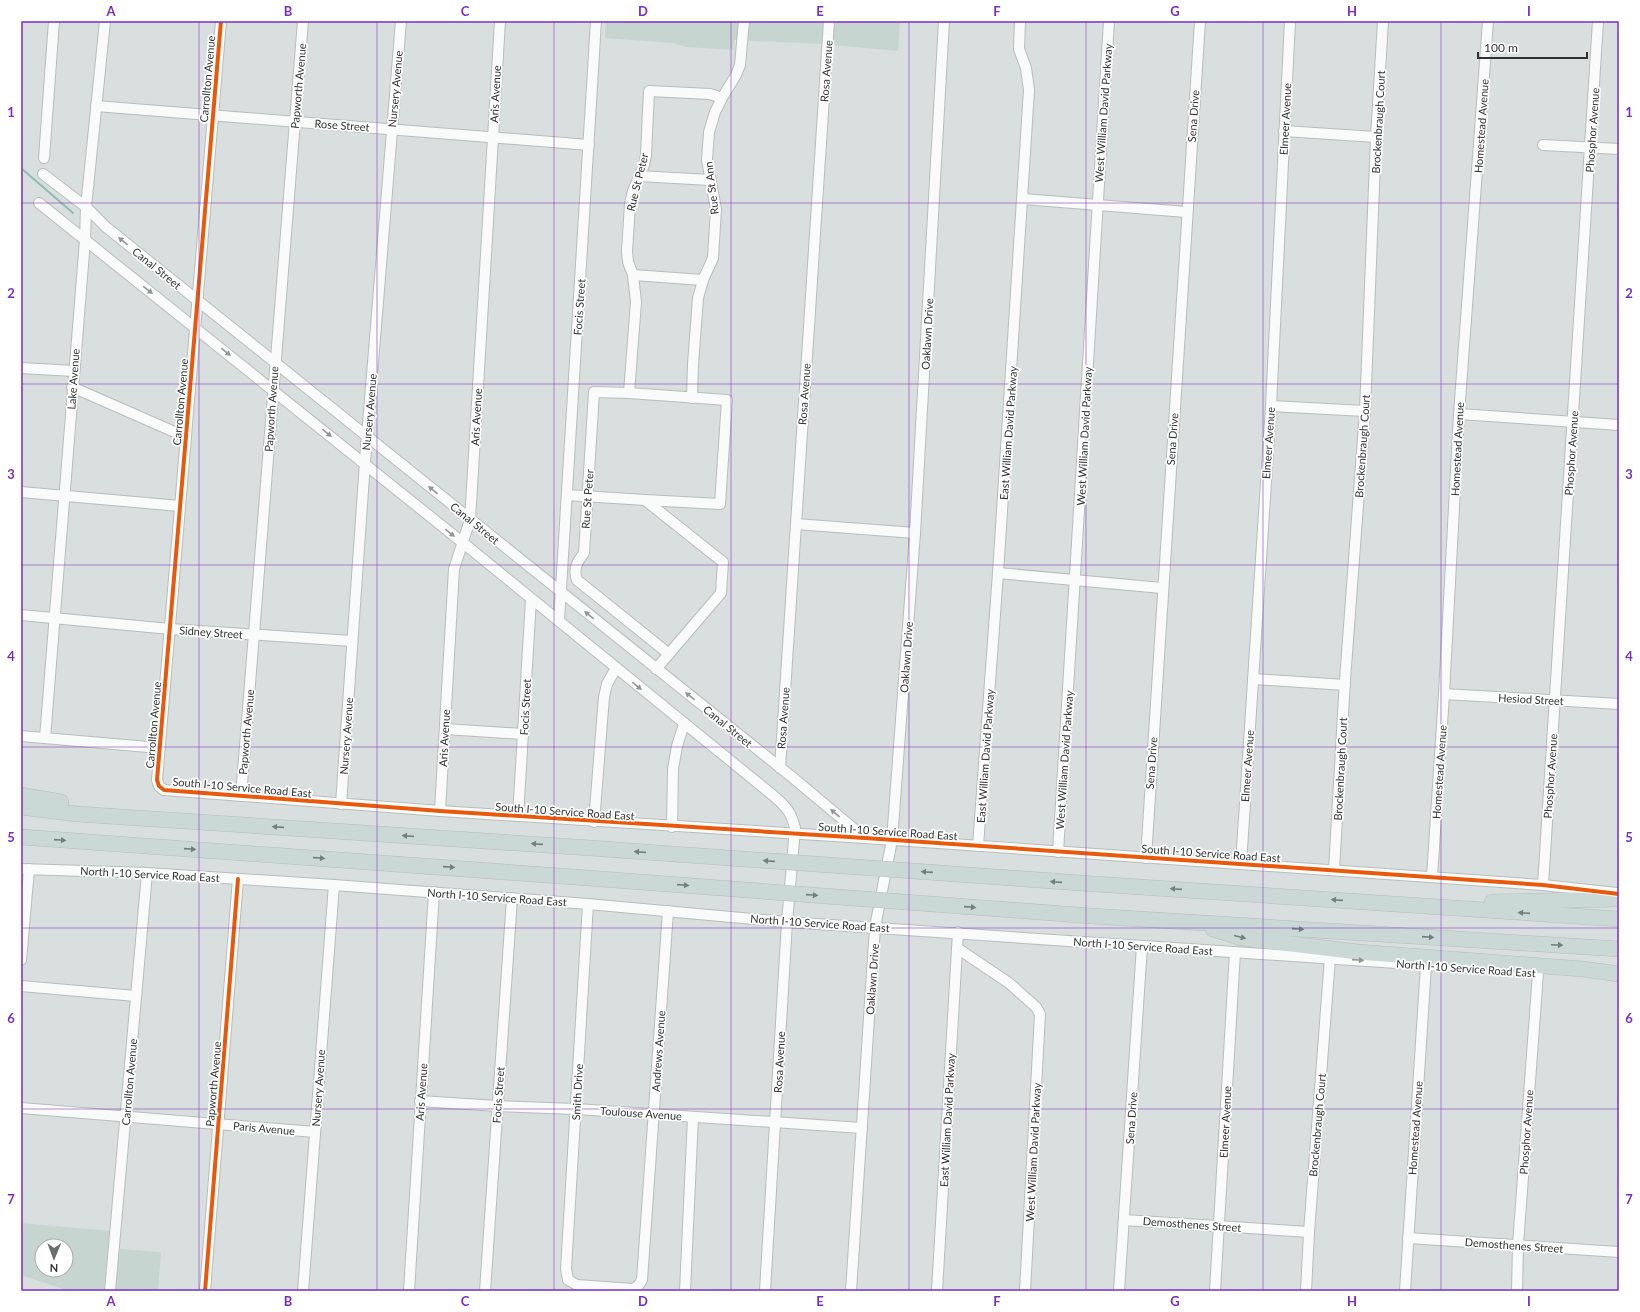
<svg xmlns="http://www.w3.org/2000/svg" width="1640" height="1312" viewBox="0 0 1640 1312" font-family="Lato,sans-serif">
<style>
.built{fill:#c7d5d1;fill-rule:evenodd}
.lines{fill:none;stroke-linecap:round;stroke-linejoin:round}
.stream{stroke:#8ebdb4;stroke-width:2}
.minor-casing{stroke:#b8bdbc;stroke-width:12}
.highway-casing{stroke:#b8bcbb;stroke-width:16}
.minor{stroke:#f9fafa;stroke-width:10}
.highway{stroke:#cad9d6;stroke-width:15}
.highway-bridge-casing{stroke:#b8bcbb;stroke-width:16;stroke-linecap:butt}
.highway-bridge{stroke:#cad9d6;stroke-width:15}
.cycleway-casing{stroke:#fff;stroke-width:6}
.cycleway{stroke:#e8590c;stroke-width:4}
.oneway{fill:#949696}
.oneway2{fill:#747e7c}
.grid{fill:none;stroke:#7b2cbf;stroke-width:1;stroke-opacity:0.55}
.labels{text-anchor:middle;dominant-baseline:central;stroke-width:3.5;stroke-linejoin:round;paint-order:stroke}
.street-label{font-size:11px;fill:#2e3332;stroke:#fff}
.neatline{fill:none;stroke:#7b2cbf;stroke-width:1.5}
.grid-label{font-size:13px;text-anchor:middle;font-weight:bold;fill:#7b2cbf}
</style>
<rect width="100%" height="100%" fill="#d9dfde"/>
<g class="built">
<polygon points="606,21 900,21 898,51 821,44 734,40 733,50 686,47 673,43 605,38"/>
<path d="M21 1223 110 1231 108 1248 161 1252 158 1291H69L21 1275ZM42 1246H66V1270H42Z"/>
</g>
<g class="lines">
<polyline class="stream" points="21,168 73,213"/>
<g class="minor-casing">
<g id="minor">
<polyline points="221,21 157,780 159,786 164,790 440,811 865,838 1543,885 1617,893"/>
<polyline points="96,106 589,145"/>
<polyline points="1284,131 1376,137"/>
<polyline points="1543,145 1619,149"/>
<polyline points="44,158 54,21"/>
<polyline points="43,174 86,207 106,227 792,777 865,838"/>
<polyline points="639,176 710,180"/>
<polyline points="1023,199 1186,212"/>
<path d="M39 203 462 542 775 797C787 808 791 812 795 828L787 922 765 1291"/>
<polyline points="633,275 703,280"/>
<polyline points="21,368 74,371"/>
<polyline points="72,387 186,437"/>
<polyline points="629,393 636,302 633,275 628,262 627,251 630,204 633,191 644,165 646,155 649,91 710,94 722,98"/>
<polyline points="692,398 693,364 698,298 703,280 713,258 716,209 707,160 709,132 715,112 722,98 736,75 740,65 744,21"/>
<polyline points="1271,406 1365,411"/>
<polyline points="1459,414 1619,425"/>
<polyline points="21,492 180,506"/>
<polyline points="567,495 645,500 723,562 721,593 656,669"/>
<path d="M645 500 720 504 727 400 629 393 594 392 584 553C577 562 573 569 577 580L669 654"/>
<polyline points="796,524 915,533"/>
<polyline points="998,573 1162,588"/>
<polyline points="21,615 170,629 352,641"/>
<polyline points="559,621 596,21"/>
<polyline points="1253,679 1345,685"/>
<polyline points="1444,694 1619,704"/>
<polyline points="445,729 523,734"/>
<polyline points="21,736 160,748"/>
<polyline points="45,738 85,240 86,207 105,21"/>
<polyline points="780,768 829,21"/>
<polyline points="241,796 303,21"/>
<polyline points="341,804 366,448 401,21"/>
<polyline points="440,811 454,569 470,520 500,21"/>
<polyline points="518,816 531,599"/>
<polyline points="594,822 604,697 607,684 616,668"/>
<polyline points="672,827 673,769 677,746 684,724"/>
<polyline points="978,846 998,573 1029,90 1026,68 1019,49 1020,21"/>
<polyline points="1058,852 1109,21"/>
<polyline points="1146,858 1200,21"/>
<polyline points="1241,864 1271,406 1290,21"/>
<polyline points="21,869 147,873 334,885 588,904 787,922 1471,968"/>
<polyline points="1334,870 1345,680 1365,411 1376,137 1383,21"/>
<polyline points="1432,877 1444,694 1459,414 1488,21"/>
<polyline points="1543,885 1598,21"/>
<polyline points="588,904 566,1269 568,1280 577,1285 633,1289 638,1286 642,1280 668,911"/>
<polyline points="957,948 1009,983 1036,1007 1040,1014 1025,1291"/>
<polyline points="21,960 29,869"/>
<polyline points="21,986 136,996"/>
<polyline points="420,1101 497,1106 576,1109 862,1128"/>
<polyline points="21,1108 315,1132"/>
<polyline points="1124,1220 1309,1232"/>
<polyline points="1408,1238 1619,1252"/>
<polyline points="110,1291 147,873"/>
<polyline points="205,1291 238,879"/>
<polyline points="303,1291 334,885"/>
<polyline points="409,1291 434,892"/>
<polyline points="485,1291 512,898"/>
<polyline points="685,1291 693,1117"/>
<polyline points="851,1291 875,927 892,840 915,533 944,21"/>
<polyline points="937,1291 958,932"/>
<polyline points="1119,1291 1142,946"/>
<polyline points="1215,1291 1235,952"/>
<polyline points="1306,1291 1309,1232 1330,958"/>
<polyline points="1405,1291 1426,965"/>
<polyline points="1517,1291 1518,1245 1538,973"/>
</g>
</g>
<g class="highway-casing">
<g id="highway">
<polyline points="21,795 61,802"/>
<polyline points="21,807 77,814 576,847"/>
<polyline points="21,837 574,877"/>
<polyline points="1095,884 1619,919"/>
<polyline points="1492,902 1619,899"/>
<polyline points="1091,916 1619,949"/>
<polyline points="1213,929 1242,938 1358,952 1583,969 1619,974"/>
</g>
</g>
<use href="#minor" class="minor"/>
<use href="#highway" class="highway"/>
<g class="highway-bridge-casing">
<g id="highway-bridge">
<polyline points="576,847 1095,884"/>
<polyline points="574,877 1091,916"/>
</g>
</g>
<use href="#highway-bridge" class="highway-bridge"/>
<g class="cycleway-casing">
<g id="cycleway">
<polyline points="221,21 157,780 159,786 164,790 440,811 865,838 1543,885 1619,894"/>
<polyline points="205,1291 238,879"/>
</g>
</g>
<use href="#cycleway" class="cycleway"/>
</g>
<defs><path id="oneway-solid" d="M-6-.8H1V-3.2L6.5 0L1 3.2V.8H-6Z"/></defs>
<g class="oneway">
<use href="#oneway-solid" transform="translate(123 241) rotate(-141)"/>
<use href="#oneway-solid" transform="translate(148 290) rotate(38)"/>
<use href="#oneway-solid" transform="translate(226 352) rotate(39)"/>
<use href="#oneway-solid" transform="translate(327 433) rotate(39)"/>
<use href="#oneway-solid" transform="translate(433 490) rotate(-141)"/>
<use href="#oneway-solid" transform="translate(450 533) rotate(39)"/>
<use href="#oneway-solid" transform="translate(589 615) rotate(-141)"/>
<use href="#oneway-solid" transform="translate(637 686) rotate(39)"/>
<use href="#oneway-solid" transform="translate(690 696) rotate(-141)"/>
<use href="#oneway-solid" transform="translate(835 813) rotate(-140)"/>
<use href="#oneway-solid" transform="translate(1358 960) rotate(4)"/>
</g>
<g class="oneway2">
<use href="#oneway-solid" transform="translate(278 827) rotate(-176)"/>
<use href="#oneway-solid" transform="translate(408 836) rotate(-176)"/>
<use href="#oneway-solid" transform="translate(60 840) rotate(4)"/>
<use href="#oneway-solid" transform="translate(537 844) rotate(-176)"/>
<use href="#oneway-solid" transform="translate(190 849) rotate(4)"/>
<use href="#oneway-solid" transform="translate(640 852) rotate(-176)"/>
<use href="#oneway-solid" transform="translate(319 858) rotate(4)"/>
<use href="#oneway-solid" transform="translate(769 861) rotate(-176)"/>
<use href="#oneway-solid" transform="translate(449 867) rotate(4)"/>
<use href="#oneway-solid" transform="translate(927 872) rotate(-176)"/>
<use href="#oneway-solid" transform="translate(1056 882) rotate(-176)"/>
<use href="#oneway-solid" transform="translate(683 885) rotate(4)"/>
<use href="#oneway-solid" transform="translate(1176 889) rotate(-176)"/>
<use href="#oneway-solid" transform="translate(812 895) rotate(4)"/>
<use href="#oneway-solid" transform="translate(1337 900) rotate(-176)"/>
<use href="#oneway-solid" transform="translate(970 907) rotate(4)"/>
<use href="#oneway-solid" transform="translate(1524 913) rotate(-176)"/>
<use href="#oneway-solid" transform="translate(1298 929) rotate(4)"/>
<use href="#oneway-solid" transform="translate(1240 937) rotate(14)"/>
<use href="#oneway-solid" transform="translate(1428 937) rotate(4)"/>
<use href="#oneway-solid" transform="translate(1557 945) rotate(3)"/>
</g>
<path class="grid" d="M199 21V1291M377 21V1291M554 21V1291M731 21V1291M909 21V1291M1086 21V1291M1263 21V1291M1441 21V1291M21 203H1619M21 384H1619M21 565H1619M21 747H1619M21 928H1619M21 1109H1619"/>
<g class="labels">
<g class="street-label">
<text transform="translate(826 71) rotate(-86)">Rosa Avenue</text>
<text transform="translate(207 79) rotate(-85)">Carrollton Avenue</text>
<text transform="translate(298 86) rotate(-85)">Papworth Avenue</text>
<text transform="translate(395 89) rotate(-85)">Nursery Avenue</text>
<text transform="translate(495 94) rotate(-87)">Aris Avenue</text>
<text transform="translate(1103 113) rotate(-86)">West William David Parkway</text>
<text transform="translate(1193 116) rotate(-86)">Sena Drive</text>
<text transform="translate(1285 119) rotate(-87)">Elmeer Avenue</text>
<text transform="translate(1378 122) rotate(-87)">Brockenbraugh Court</text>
<text transform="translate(342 125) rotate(4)">Rose Street</text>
<text transform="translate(1481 126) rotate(-86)">Homestead Avenue</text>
<text transform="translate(1592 130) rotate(-86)">Phosphor Avenue</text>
<text transform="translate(637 182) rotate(-76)">Rue St Peter</text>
<text transform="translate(711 188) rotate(-97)">Rue St Ann</text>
<text transform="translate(157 268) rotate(39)">Canal Street</text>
<text transform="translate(579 307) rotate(-86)">Focis Street</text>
<text transform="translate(927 334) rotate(-87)">Oaklawn Drive</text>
<text transform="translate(73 379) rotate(-86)">Lake Avenue</text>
<text transform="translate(804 394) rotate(-86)">Rosa Avenue</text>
<text transform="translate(180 402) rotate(-85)">Carrollton Avenue</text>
<text transform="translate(271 409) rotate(-86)">Papworth Avenue</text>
<text transform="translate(369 412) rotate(-85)">Nursery Avenue</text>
<text transform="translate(476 417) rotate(-87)">Aris Avenue</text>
<text transform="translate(1008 433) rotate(-86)">East William David Parkway</text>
<text transform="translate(1084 436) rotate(-87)">West William David Parkway</text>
<text transform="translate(1172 439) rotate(-86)">Sena Drive</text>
<text transform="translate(1268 443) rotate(-86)">Elmeer Avenue</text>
<text transform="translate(1362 446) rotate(-86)">Brockenbraugh Court</text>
<text transform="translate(1457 449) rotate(-87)">Homestead Avenue</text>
<text transform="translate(1571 453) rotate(-86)">Phosphor Avenue</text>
<text transform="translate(587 499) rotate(-86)">Rue St Peter</text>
<text transform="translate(475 523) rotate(39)">Canal Street</text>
<text transform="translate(211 632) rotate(4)">Sidney Street</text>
<text transform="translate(906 657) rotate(-86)">Oaklawn Drive</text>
<text transform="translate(1531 699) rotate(3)">Hesiod Street</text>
<text transform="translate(525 707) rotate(-87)">Focis Street</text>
<text transform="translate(783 718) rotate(-86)">Rosa Avenue</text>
<text transform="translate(153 725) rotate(-85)">Carrollton Avenue</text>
<text transform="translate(728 726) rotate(39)">Canal Street</text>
<text transform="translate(246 732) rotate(-85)">Papworth Avenue</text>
<text transform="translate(346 736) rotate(-86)">Nursery Avenue</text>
<text transform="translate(444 738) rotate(-87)">Aris Avenue</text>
<text transform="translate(985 756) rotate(-86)">East William David Parkway</text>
<text transform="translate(1064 760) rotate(-86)">West William David Parkway</text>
<text transform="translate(1151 763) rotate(-86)">Sena Drive</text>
<text transform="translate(1247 766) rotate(-86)">Elmeer Avenue</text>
<text transform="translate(1340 769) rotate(-87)">Brockenbraugh Court</text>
<text transform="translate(1439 772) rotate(-86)">Homestead Avenue</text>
<text transform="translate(1550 776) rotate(-86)">Phosphor Avenue</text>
<text transform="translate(242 787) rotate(5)">South I-10 Service Road East</text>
<text transform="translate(565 811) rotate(4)">South I-10 Service Road East</text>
<text transform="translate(888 831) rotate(4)">South I-10 Service Road East</text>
<text transform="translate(1211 853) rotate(4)">South I-10 Service Road East</text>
<text transform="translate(150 874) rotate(3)">North I-10 Service Road East</text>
<text transform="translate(497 897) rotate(4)">North I-10 Service Road East</text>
<text transform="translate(820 923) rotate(4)">North I-10 Service Road East</text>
<text transform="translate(1143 946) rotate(4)">North I-10 Service Road East</text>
<text transform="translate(1466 968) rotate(4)">North I-10 Service Road East</text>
<text transform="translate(872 979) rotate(-86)">Oaklawn Drive</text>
<text transform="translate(658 1051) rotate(-86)">Andrews Avenue</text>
<text transform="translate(779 1062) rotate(-87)">Rosa Avenue</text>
<text transform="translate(129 1082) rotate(-85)">Carrollton Avenue</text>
<text transform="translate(213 1084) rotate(-85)">Papworth Avenue</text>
<text transform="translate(318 1088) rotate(-86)">Nursery Avenue</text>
<text transform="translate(421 1092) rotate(-86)">Aris Avenue</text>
<text transform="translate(577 1092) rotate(-87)">Smith Drive</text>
<text transform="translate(498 1095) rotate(-86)">Focis Street</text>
<text transform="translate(641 1113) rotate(4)">Toulouse Avenue</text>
<text transform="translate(1131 1118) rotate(-86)">Sena Drive</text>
<text transform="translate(947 1120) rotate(-87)">East William David Parkway</text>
<text transform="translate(1225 1122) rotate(-87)">Elmeer Avenue</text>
<text transform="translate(1317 1125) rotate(-85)">Brockenbraugh Court</text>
<text transform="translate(264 1128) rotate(5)">Paris Avenue</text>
<text transform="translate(1415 1128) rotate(-86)">Homestead Avenue</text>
<text transform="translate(1526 1132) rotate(-86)">Phosphor Avenue</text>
<text transform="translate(1033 1152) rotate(-87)">West William David Parkway</text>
<text transform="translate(1192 1224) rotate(4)">Demosthenes Street</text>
<text transform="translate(1514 1245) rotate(4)">Demosthenes Street</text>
</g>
</g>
<rect width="1640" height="1312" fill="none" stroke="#ffffff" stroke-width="44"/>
<g transform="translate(54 1258) rotate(181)"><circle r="19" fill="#ffffff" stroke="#abadad"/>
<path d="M0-3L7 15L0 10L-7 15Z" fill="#6a6f6e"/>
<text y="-6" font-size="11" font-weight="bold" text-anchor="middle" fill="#2e3332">N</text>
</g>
<path d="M1478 52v6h109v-6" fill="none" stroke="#2e3332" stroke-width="2"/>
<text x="1484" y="52" font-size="12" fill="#2e3332" stroke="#ffffff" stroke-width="3" paint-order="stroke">100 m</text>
<rect x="22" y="22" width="1596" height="1268" class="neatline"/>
<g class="grid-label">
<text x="111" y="16">A</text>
<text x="288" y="16">B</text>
<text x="465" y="16">C</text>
<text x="643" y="16">D</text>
<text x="820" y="16">E</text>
<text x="997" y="16">F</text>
<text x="1175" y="16">G</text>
<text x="1352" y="16">H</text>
<text x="1529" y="16">I</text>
<text x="11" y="117">1</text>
<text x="1629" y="117">1</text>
<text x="11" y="298">2</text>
<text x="1629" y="298">2</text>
<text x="11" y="479">3</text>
<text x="1629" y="479">3</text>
<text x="11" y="661">4</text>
<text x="1629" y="661">4</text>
<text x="11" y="842">5</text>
<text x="1629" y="842">5</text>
<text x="11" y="1023">6</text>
<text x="1629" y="1023">6</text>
<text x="11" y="1204">7</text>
<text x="1629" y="1204">7</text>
<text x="111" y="1306">A</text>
<text x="288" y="1306">B</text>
<text x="465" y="1306">C</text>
<text x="643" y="1306">D</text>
<text x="820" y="1306">E</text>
<text x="997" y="1306">F</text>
<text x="1175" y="1306">G</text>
<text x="1352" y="1306">H</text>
<text x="1529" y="1306">I</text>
</g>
</svg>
